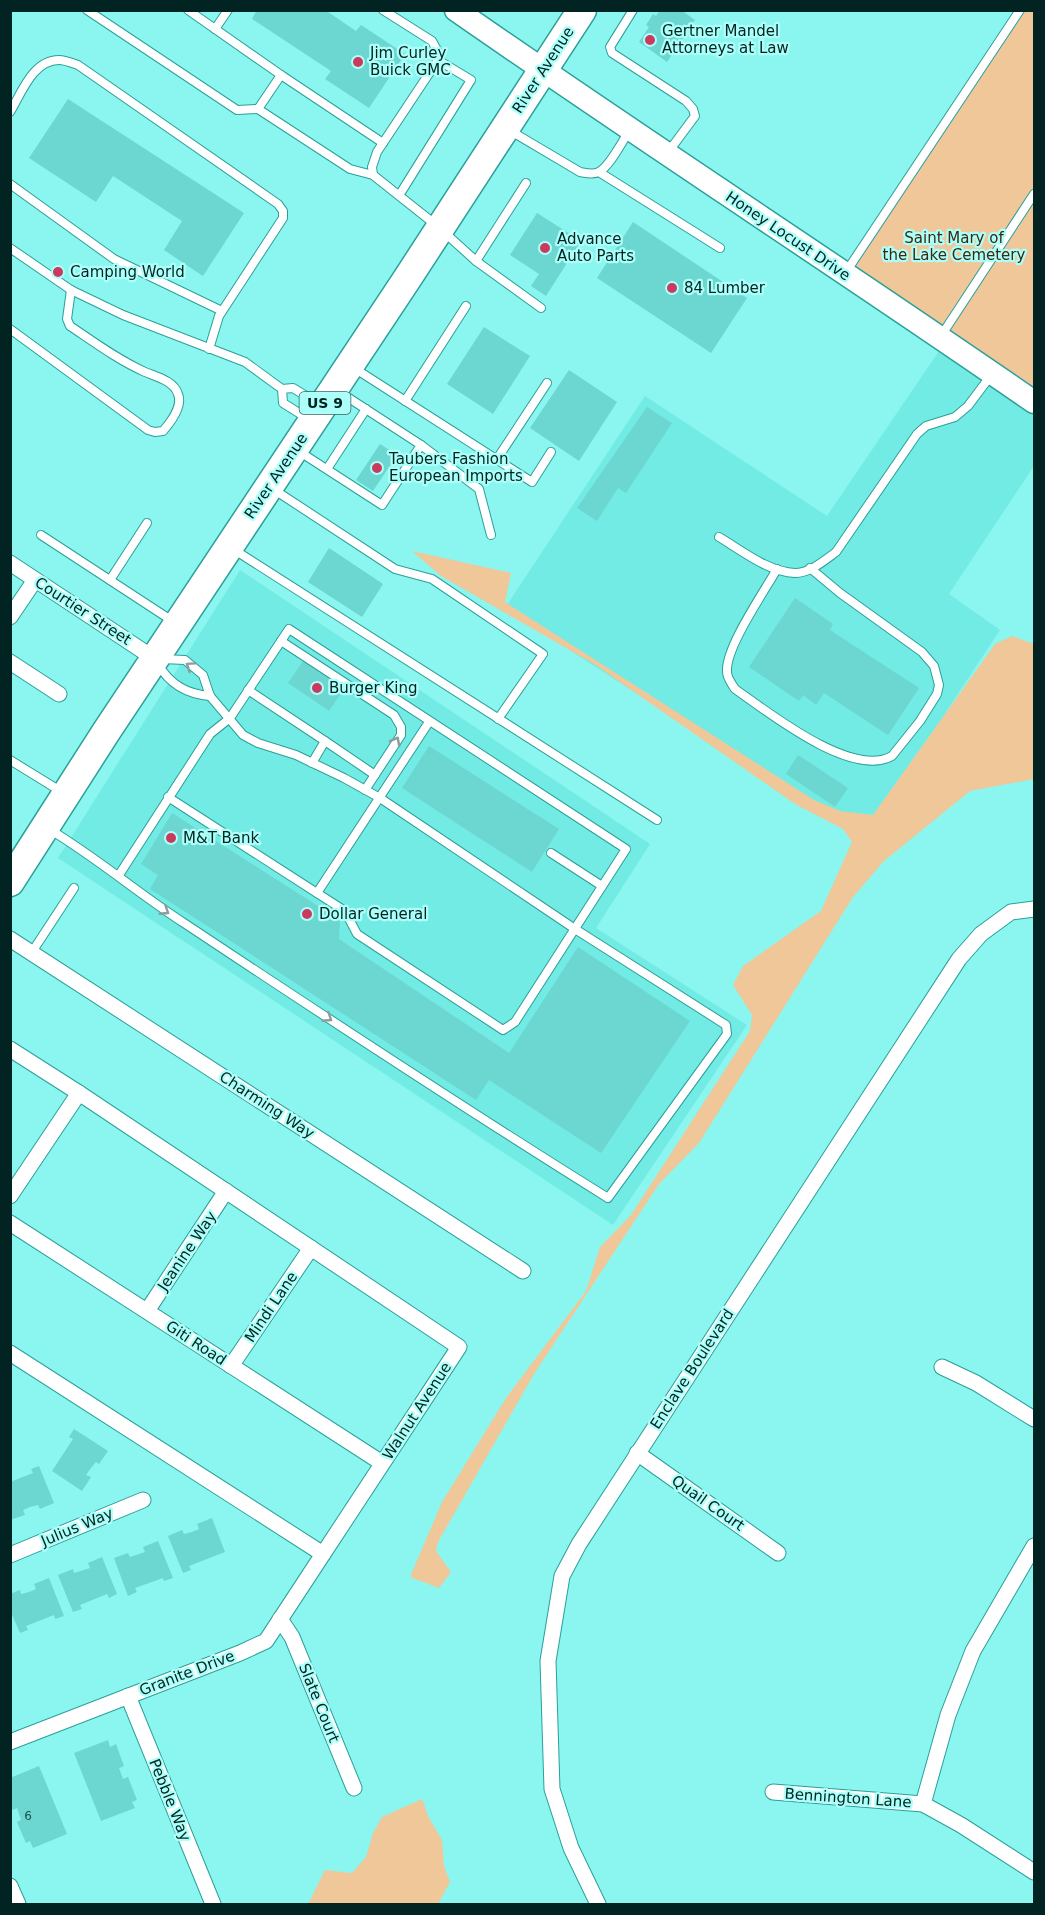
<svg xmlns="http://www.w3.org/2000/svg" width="1045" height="1915" viewBox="0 0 1045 1915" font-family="'DejaVu Sans',sans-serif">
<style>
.built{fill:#72ebe4}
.green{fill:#efc799}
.building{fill:#6cd7d1}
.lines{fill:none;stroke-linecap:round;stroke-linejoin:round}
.lane-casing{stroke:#2b9f9a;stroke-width:10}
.street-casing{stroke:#2b9f9a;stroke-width:17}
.secondary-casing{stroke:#2b9f9a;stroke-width:25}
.highway-casing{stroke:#2b9f9a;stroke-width:31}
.lane{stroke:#fff;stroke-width:8}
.street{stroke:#fff;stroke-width:15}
.secondary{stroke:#fff;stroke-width:22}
.highway{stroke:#fff;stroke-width:28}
.oneway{stroke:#8d9c9c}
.poi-dot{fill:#ca3a5e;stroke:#adfff9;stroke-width:2}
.labels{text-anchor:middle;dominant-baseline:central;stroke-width:4.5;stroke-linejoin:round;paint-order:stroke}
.number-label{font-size:12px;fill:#1c514e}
.shield{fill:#adfff9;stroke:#356662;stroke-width:1.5}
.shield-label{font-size:14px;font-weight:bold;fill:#012422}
.poi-label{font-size:15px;fill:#012422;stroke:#adfff9;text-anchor:start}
.street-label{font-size:15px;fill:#012422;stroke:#adfff9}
.park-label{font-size:15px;fill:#3d2910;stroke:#adfff9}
</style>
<rect width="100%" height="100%" fill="#8bf6ef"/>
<g class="built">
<polygon points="941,348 1034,411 1034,466 949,594 1000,630 862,840 505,608 645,396 827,516"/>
<polygon points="240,570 650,844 596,928 747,1025 613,1225 58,858"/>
</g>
<g class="green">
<polygon points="1014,11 1034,11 1034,403 841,271"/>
<polygon points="412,551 511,573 505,602 814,800 840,811 873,815 995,644 1012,636 1034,644 1034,779 970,791 884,861 853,897 699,1143 659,1184 534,1374 438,1542 436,1551 451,1572 439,1588 410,1577 442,1502 506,1398 586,1291 600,1247 631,1215 750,1031 752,1015 733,985 743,966 821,911 852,842 843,829 795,804 594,664 441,576"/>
<polygon points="422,1799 429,1818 442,1840 444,1866 450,1882 438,1904 308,1904 325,1870 352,1873 366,1857 373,1833 382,1817"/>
</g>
<g class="building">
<polygon points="257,10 325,10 356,31 361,25 405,54 369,108 325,79 331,71 252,19"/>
<polygon points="660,10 681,10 695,20 667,62 639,42 649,27 646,25 653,14 656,16"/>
<polygon points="68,99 244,213 203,276 164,250 182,221 113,176 96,202 29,158"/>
<polygon points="537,213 581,241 546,296 531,286 539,274 510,255"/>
<polygon points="633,222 747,298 711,353 597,278"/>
<polygon points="484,327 530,356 493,414 447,384"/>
<polygon points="569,370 617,402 579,461 530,428"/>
<polygon points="647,407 672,423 626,493 618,488 597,521 577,508"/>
<polygon points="380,444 397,455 373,491 356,480"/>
<polygon points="329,548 383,584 362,617 308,582"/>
<polygon points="795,598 833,624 830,630 919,688 888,735 824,693 816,705 803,695 799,701 749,667"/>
<polygon points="303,661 344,689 329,711 288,683"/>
<polygon points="429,746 559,829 532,872 402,788"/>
<polygon points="798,755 848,788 835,807 786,774"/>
<polygon points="172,813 340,920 339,939 509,1053 578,947 690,1021 601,1153 489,1080 476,1100 150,889 158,875 141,864"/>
<polygon points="74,1429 108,1451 99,1464 96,1462 91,1468 86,1475 91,1477 82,1491 52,1471 73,1439 69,1437"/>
<polygon points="39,1466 54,1503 40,1509 38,1505 30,1507 23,1510 25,1515 10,1520 10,1482 33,1473 31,1469"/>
<polygon points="212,1518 225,1552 189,1566 191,1570 183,1573 168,1536 182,1530 184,1534 192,1532 199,1529 197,1524"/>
<polygon points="158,1541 173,1578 164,1581 163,1578 135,1588 137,1592 128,1596 114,1558 128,1553 130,1557 145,1552 143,1547"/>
<polygon points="102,1557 117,1594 109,1598 107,1594 80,1605 82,1609 73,1612 58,1575 73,1569 74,1573 90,1568 88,1563"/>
<polygon points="49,1578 64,1616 55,1619 54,1615 26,1626 28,1630 20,1633 10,1610 10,1594 20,1590 21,1594 29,1592 36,1589 34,1584"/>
<polygon points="108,1740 110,1747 116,1744 124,1766 119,1768 123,1779 128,1777 137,1800 132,1802 135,1808 101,1821 74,1753"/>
<polygon points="39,1766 67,1834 33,1848 30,1841 26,1843 17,1822 21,1820 17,1808 13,1810 10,1805 10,1778"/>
</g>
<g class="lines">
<g class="lane-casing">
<g id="lane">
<polyline points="87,10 237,110 258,109"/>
<polyline points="188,10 281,75"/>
<polyline points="383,10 432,41 438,52 438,60 377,152 372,167 373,175 436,225"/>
<polyline points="633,10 610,47 612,53 686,101 693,109 695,116 669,151"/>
<polyline points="215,29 228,10"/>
<path d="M10 112C22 92 33 60 59 60 65 60 72 63 78 65L278 204 283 211V218L219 316 209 349"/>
<path d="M509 130 580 172C586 173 593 175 599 172 610 166 622 142 629 131"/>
<polyline points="599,172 720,248"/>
<polyline points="373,175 350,169 258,109 281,75 383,143"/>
<polyline points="10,184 114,259 222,311"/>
<polyline points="400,194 471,80 438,60"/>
<polyline points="445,233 476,261 526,183"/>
<polyline points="10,248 71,290 123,315 245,362 282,389"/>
<polyline points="476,261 541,308"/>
<polyline points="846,272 1020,10"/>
<path d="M10 329 148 430 155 432 163 431C170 423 183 406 178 394 174 381 157 377 145 372 118 360 94 342 70 326L67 319 71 290"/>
<polyline points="941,336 1034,194"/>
<polyline points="354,368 532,482 551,452"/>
<polyline points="405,401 466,306"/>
<polyline points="307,418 283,403 282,389 293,388 319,404"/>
<polyline points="421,445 479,489 491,535"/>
<polyline points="300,452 382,505 421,445 338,391"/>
<polyline points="497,459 547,383"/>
<polyline points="327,469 366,409"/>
<polyline points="273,489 395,569 432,579 543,654 498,719"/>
<polyline points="41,535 174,622"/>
<path d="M719 537C741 550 768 572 795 573 810 573 825 560 836 552L917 434 926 426 955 417 968 406 992 374"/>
<polyline points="233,549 657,820"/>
<path d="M777 569C764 592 725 648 727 672 727 678 732 684 735 689 768 712 852 779 892 756L920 721 937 694 939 685 934 666 922 652 840 593 810 568"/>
<polyline points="110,580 147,523"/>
<polyline points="281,641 394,715 401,727 401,735 365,790"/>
<path d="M158 664C170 685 187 694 210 696"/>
<polyline points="248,690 325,741 312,763"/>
<polyline points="325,741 375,775"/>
<polyline points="10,760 62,792"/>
<path d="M49 829C97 858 138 893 184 923 324 1016 465 1109 608 1198L727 1034 726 1025 575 929 380 798 344 778 296 755 258 743 243 735 210 696 203 675 185 660 162 659"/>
<polyline points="551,853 602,886"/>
<polyline points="119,875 210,734 230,718 289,629 626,849 515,1022 503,1030 357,934 345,911 168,797"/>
<polyline points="317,893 429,722"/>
<polyline points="32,952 74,888"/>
</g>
</g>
<g class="street-casing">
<g id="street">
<polyline points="10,563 155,659"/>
<polyline points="10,617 35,580"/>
<polyline points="10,662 59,694"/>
<polyline points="10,939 523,1271"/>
<polyline points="10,1049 79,1093 459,1347 323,1554 10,1353"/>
<polyline points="10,1196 79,1093"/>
<polyline points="10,1223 382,1463"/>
<polyline points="147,1311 226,1191"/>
<polyline points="231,1366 311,1248"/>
<polyline points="942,1367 976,1383 1034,1419"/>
<polyline points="637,1453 778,1553"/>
<polyline points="10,1555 143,1500"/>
<polyline points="280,1619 292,1637 354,1788"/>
<polyline points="128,1696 213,1904"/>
<polyline points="10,1742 240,1653 266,1641 323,1554"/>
<polyline points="773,1792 923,1804 961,1825 1034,1872"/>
<polyline points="923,1804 948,1715 973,1651 1034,1546"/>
<polyline points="10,1886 18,1904"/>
<polyline points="598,1904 571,1848 552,1789 548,1661 562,1576 579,1544 959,959 981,934 1011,912 1034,909"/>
</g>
</g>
<g class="secondary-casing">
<path id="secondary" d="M456 10C647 143 843 270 1034 402"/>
</g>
<g class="highway-casing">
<polyline id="highway" points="10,882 106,732 407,279 582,10"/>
</g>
<use href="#lane" class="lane"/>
<use href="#street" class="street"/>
<use href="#secondary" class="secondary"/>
<use href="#highway" class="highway"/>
</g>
<defs><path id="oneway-chevron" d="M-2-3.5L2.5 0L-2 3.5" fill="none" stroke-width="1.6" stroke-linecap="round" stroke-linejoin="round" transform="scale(1.5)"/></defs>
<g class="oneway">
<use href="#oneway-chevron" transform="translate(190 666) rotate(-146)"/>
<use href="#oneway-chevron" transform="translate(396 741) rotate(-62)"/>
<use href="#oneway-chevron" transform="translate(165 911) rotate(33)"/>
<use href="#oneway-chevron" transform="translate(328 1018) rotate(33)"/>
</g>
<g class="poi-dot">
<circle cx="650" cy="40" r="6"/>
<circle cx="358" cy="62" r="6"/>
<circle cx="545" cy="248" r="6"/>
<circle cx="58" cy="272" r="6"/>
<circle cx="672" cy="288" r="6"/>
<circle cx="377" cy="468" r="6"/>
<circle cx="317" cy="688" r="6"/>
<circle cx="171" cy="838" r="6"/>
<circle cx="307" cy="914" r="6"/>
</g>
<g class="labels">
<g class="number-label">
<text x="28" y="1816">6</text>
</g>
<rect class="shield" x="299.5" y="392" width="51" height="22" rx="4.5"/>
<g class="shield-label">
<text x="325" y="403">US 9</text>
</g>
<g class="poi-label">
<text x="662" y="31">Gertner Mandel<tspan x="662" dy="17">Attorneys at Law</tspan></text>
<text x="370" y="53">Jim Curley<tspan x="370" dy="17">Buick GMC</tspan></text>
<text x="557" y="239">Advance<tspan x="557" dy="17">Auto Parts</tspan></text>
<text x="70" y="272">Camping World</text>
<text x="684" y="288">84 Lumber</text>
<text x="389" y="459">Taubers Fashion<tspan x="389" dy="17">European Imports</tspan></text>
<text x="329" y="688">Burger King</text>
<text x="183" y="838">M&amp;T Bank</text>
<text x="319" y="914">Dollar General</text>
</g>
<g class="street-label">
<text transform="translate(543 70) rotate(-57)">River Avenue</text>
<text transform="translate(788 236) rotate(34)">Honey Locust Drive</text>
<text transform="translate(276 476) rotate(-56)">River Avenue</text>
<text transform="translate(83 611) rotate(33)">Courtier Street</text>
<text transform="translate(267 1105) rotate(33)">Charming Way</text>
<text transform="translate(187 1251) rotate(-56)">Jeanine Way</text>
<text transform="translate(271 1307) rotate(-56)">Mindi Lane</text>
<text transform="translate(196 1343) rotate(33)">Giti Road</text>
<text transform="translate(692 1369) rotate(-57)">Enclave Boulevard</text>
<text transform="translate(417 1411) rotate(-57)">Walnut Avenue</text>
<text transform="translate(708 1503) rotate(35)">Quail Court</text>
<text transform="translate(77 1527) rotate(-23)">Julius Way</text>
<text transform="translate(187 1673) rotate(-21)">Granite Drive</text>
<text transform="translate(319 1703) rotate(68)">Slate Court</text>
<text transform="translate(848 1798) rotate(4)">Bennington Lane</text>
<text transform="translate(170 1800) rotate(68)">Pebble Way</text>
</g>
<g class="park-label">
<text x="954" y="238">Saint Mary of<tspan x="954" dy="17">the Lake Cemetery</tspan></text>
</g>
</g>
<rect width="1045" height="1915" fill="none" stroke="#012422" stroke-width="24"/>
</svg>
